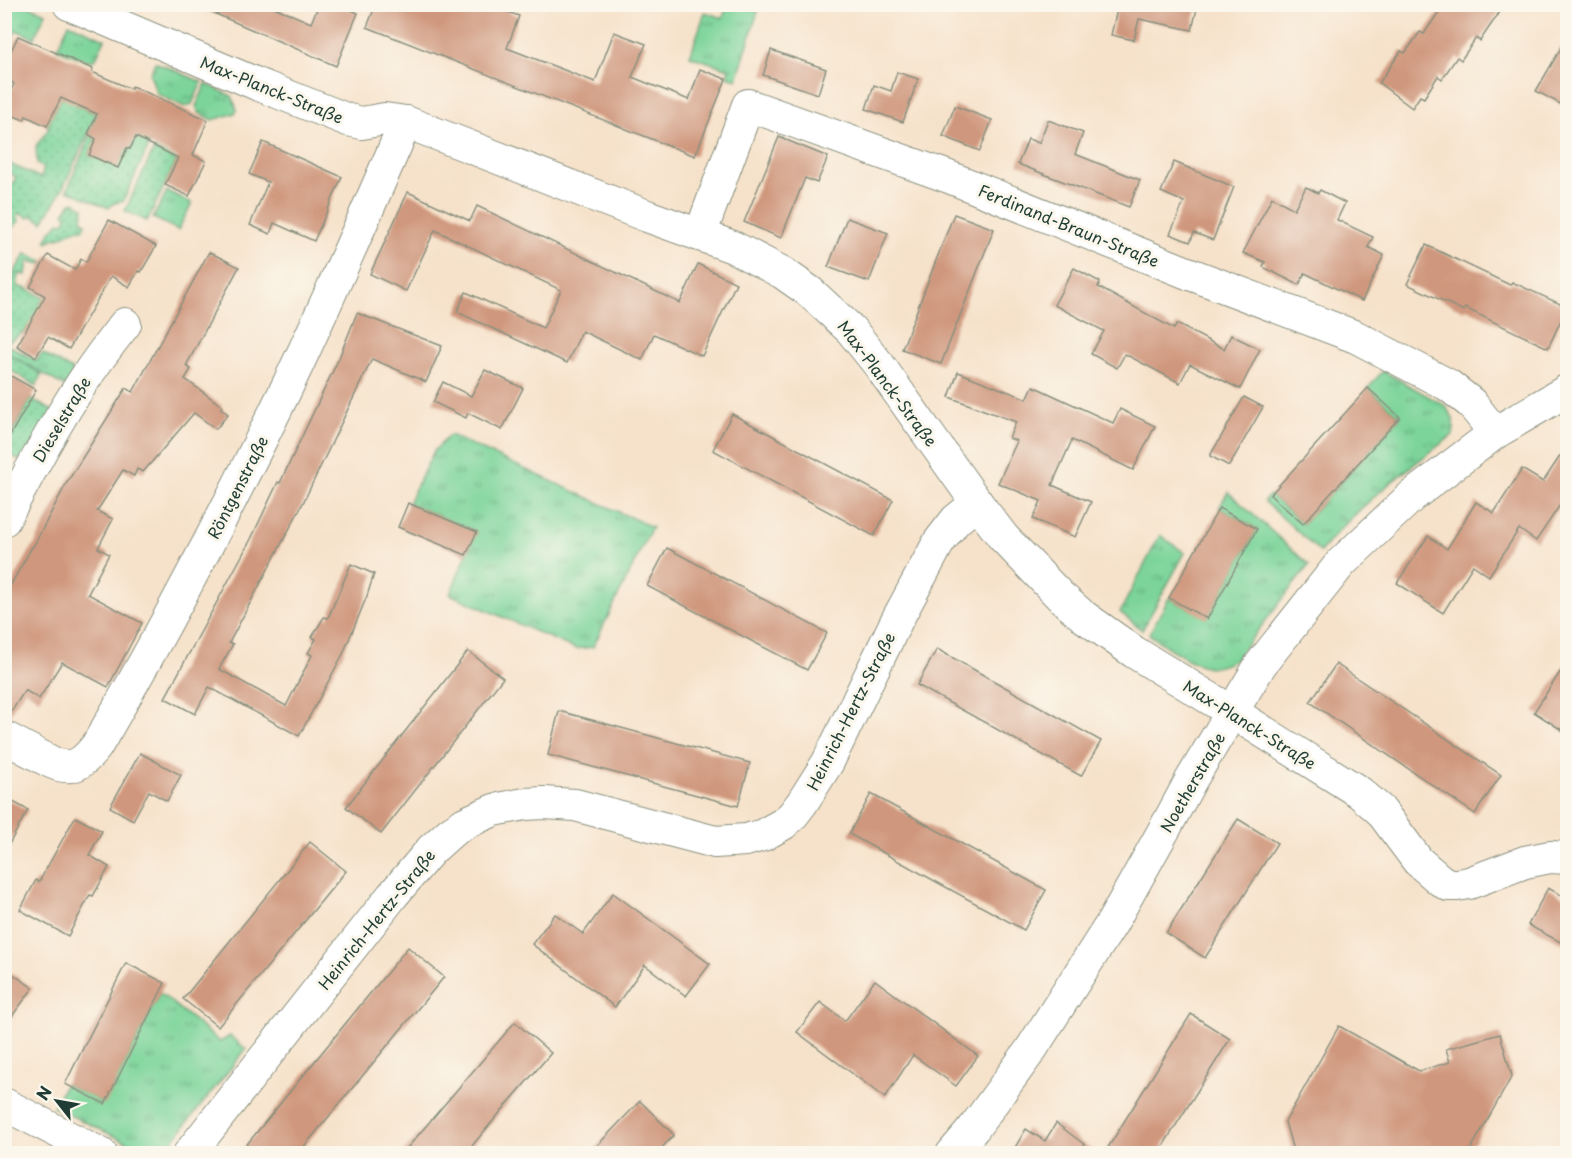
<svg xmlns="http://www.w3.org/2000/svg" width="1572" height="1158" viewBox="0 0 1572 1158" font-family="'Playpen Sans',sans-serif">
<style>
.grass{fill:url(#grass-tufts);stroke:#4e8867;stroke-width:1.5}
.garden{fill:url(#garden-dots);stroke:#4e8867;stroke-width:1.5}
.building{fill:#cf977d}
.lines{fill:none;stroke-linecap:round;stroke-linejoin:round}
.street-casing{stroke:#8a907f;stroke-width:34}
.street{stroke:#fff;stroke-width:32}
.labels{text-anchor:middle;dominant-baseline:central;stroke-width:6;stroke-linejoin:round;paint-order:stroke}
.street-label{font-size:16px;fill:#1f3d34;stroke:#fbf7ec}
</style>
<defs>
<pattern id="grass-tufts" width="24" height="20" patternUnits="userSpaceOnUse" patternTransform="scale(1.5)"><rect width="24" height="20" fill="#7cd49a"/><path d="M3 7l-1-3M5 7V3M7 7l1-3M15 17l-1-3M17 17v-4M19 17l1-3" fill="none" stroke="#65ad7e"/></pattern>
<pattern id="garden-dots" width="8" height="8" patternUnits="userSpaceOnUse" patternTransform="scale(1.5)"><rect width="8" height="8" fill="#7cd49a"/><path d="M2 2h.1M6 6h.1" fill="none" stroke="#65ad7e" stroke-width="1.8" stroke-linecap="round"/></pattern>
</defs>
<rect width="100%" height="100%" fill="#fbf7ec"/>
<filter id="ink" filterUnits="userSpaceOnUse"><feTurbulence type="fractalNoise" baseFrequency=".0167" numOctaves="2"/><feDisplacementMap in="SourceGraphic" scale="12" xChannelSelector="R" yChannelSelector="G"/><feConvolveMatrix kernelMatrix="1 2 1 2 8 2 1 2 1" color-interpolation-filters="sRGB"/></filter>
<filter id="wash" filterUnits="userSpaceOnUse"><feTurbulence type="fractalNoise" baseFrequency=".008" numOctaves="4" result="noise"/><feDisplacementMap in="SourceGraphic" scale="24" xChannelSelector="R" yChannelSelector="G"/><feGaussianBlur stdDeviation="1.35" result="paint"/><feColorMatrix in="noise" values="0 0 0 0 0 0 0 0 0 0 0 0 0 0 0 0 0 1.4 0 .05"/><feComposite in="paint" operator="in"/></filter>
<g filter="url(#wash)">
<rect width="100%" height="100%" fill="#f6e2ca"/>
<g class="grass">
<polygon points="9,5 26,5 46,13 34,38 16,30 5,53 5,9"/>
<polygon points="727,5 737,5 758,11 737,79 727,76 729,69 690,56 705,12 723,18"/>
<polygon points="69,23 105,39 95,60 87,61 57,49"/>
<polygon points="155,62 202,82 192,104 185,107 157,94 150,74"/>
<polygon points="206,84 232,96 237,110 235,113 213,120 199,113 196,106"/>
<polygon points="167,191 192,203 178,230 153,218"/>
<polygon points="10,346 37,361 42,353 72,370 74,378 67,388 6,352"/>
<path d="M1383 371 1444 405C1453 416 1456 421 1453 435 1406 470 1357 506 1320 552L1264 501 1270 495 1303 524 1400 417 1368 388Z"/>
<polygon points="450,435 652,527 593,647 575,649 450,594 476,532 408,503 434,451"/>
<path d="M1228 492 1309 565 1235 660C1228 663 1221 667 1212 667 1194 667 1163 644 1149 634L1169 598 1207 618 1257 529 1219 508Z"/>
<polygon points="1160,535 1185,553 1142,630 1120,612"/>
<path d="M160 993 220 1042 230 1036 246 1049 171 1143C155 1151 154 1152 137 1147L53 1107 65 1084 105 1103Z"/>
</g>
<g class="garden">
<polygon points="65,89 80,95 76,105 97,114 63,188 43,222 31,215 29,218 19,213 18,215 19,222 15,225 15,227 5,226 4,200 16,177 5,170 5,162 41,178 44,168 37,164 36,146 50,127 47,126"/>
<polygon points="137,134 151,141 123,202 121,201 112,204 109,208 67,190 90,135 97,138 89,155 117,167 127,148 130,149"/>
<polygon points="154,149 177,160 147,221 125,211"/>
<polygon points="75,202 84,208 82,220 86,223 83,229 73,230 61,237 52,239 48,242 46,240 49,236 49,234 59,222 63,223 66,220 67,215 64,213 71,203"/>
<polygon points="26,253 43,262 41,264 28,261 26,275 17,274 19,276 17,286 28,289 51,302 24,332 10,341 5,338 4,289"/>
<polygon points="5,352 42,374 36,386 5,367"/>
<polygon points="31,399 53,411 23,462 5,452 5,446"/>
</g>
<g id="blocks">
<g class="building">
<polygon points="193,4 267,4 311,23 319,4 337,4 358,13 336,66"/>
<polygon points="376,4 511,4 508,12 519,16 507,48 595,82 614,32 646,44 632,77 689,100 700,69 726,79 695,156 367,27"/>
<polygon points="1117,4 1198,4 1192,30 1139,19 1134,40 1111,35 1116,14"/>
<polygon points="1444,4 1505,4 1480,41 1476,38 1461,60 1457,57 1442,79 1438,76 1424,98 1420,96 1412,108 1379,83 1401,51 1405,53 1420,32 1424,34"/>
<polygon points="18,36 93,69 92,72 131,89 132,86 208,120 193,155 206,161 189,196 165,185 178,158 136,137 130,149 127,148 118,168 89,155 96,139 88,134 97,114 61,98 47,126 26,116 24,120 4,112 4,106 14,84 4,76 4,66"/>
<polygon points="1568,36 1568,108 1536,91"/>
<polygon points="771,50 826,69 818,94 763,75"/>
<polygon points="897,72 918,79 903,122 866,109 874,85 891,91"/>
<polygon points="955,106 992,120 980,151 943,136"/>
<polygon points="1048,120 1083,133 1075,154 1140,180 1129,207 1018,164 1028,139 1039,143"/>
<polygon points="779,137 828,157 817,183 805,178 781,238 744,222"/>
<polygon points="263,142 342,177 314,241 274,223 270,234 250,225 268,182 249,174"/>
<polygon points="1174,162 1234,187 1213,240 1194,233 1190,242 1170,234 1184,202 1161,192"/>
<polygon points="1306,187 1318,193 1320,190 1345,203 1337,220 1373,237 1368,247 1384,255 1362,301 1305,273 1299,285 1263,267 1265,262 1243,253 1272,197 1294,209"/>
<polygon points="408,192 470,221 477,206 680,303 698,264 736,283 702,356 654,334 642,360 582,331 567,363 457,312 466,292 543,328 561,290 435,230 406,291 370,274"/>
<polygon points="954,214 994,229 941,364 902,349"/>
<polygon points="847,218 888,233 869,282 828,267"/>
<polygon points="109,220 156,246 141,272 138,271 129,287 111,276 69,349 48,337 36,357 17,346 45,296 30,287 48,255 75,270 81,259 86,262"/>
<polygon points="1426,245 1510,285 1512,282 1567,307 1548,348 1465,308 1464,311 1407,284"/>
<polygon points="209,252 239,267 186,366 191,369 185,379 222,406 221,408 228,414 216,429 194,413 143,472 137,469 134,476 123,470 97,511 113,519 98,548 109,554 88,594 142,623 108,687 62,662 39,699 25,690 6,720 4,719 4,597 32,547 33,547 66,484 126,388 133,392"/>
<polygon points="1074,268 1100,282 1098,287 1174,329 1177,324 1224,349 1231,335 1260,349 1240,389 1190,364 1180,383 1125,354 1117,368 1091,354 1104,331 1054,305"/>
<polygon points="357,313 442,346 426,382 372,359 303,503 229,643 233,644 219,669 286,706 312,655 308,653 316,639 312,637 324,617 328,618 351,564 374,574 367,596 343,654 299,736 209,687 195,714 165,698 251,539 278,482 280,483 339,358"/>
<polygon points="485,370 523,388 502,430 468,413 466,418 433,402 443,382 471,396"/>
<polygon points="4,372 36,390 4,446"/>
<polygon points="958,372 1027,399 1033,386 1113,423 1120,409 1155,426 1133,470 1072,440 1052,485 1091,502 1075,537 1033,519 1041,501 998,483 1017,441 1009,438 1016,422 949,397"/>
<polygon points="1368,388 1400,417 1303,524 1270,495"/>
<polygon points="1244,397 1263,407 1229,466 1210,456"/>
<polygon points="732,414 893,500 874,536 713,450"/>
<polygon points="1568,444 1568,493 1536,541 1519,529 1489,576 1473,565 1443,613 1397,583 1428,536 1447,549 1476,502 1494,513 1522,469 1543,482"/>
<polygon points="408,503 477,532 466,555 398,527"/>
<polygon points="1219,508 1257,529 1207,619 1169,598"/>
<polygon points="667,548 827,633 807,670 647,586"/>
<polygon points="937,649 1101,741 1081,776 917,685"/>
<polygon points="468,651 503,678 381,834 346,807"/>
<polygon points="1568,660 1568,734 1534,712"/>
<polygon points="1336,664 1501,775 1475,814 1310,702"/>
<polygon points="559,711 750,763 738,806 548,755"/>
<polygon points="140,753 181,775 167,801 149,791 133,820 110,807"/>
<polygon points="871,794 1046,890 1024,930 849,834"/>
<polygon points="4,797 28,810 4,853"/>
<polygon points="75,817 102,831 89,855 109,867 93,896 90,895 68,936 20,910 36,880 39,882"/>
<polygon points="1238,819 1277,843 1205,958 1166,933"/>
<polygon points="310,842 346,871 218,1027 183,999"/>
<polygon points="1548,888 1568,899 1568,946 1528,925"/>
<polygon points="613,893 710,964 686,996 645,965 615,1007 532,944 555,914 583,934"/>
<polygon points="408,947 444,977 298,1154 239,1154"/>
<polygon points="126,963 165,983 105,1104 65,1084"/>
<polygon points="4,968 33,988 4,1027"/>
<polygon points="875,980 978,1056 956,1086 913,1055 885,1098 797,1032 820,1002 845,1021"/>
<polygon points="1191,1014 1230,1039 1158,1154 1104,1154"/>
<polygon points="515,1022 551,1053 498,1115 465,1154 402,1154"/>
<polygon points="1339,1026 1419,1071 1450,1062 1446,1049 1500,1034 1512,1076 1468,1154 1294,1154 1285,1122"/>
<polygon points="640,1101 674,1135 656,1154 589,1154"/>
<polygon points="1056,1123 1097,1154 1011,1154 1026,1129 1045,1141"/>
</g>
</g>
</g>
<g filter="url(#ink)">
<use href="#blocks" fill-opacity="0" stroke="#8a907f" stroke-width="1.5"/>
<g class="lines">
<g class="street-casing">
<g id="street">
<polyline points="69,4 257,84 348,120 362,123 385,119 406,122 647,216 733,247 783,273 810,292 851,330 879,365 977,503 1003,537 1060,596 1083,616 1134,652 1232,712 1359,792 1380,810 1418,861 1440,880 1448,885 1457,885 1469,883 1525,862 1550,857 1568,858"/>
<polyline points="700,235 748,105 949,177 1185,272 1356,337 1448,385 1471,403 1495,433"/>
<path d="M4 520C29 473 53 427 82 383 95 363 110 343 125 324"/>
<path d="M4 737 51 762C72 772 82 764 96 747 164 631 226 512 285 391 328 302 366 212 406 122"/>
<polyline points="4,1104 101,1154"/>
<polyline points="189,1154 392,896 431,850 451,832 465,823 494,810 525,804 544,803 575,805 715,842 746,840 763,835 783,824 792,816 802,803 828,762 897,620 939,542 956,520 977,503"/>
<polyline points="952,1154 974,1128 1030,1051 1112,923 1169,821 1191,780 1261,664 1341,563 1412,496 1495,433 1568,390"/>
</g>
</g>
<use href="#street" class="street"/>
</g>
</g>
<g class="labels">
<g class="street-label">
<text transform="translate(272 89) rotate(22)">Max-Planck-Straße</text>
<text transform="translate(1069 225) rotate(22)">Ferdinand-Braun-Straße</text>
<text transform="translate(888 383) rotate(53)">Max-Planck-Straße</text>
<text transform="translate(61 419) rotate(-59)">Dieselstraße</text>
<text transform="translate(237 487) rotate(-63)">Röntgenstraße</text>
<text transform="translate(850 711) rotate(-63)">Heinrich-Hertz-Straße</text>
<text transform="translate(1250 724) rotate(32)">Max-Planck-Straße</text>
<text transform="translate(1192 782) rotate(-60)">Noetherstraße</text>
<text transform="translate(376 919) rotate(-51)">Heinrich-Hertz-Straße</text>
</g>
</g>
<rect width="1572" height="1158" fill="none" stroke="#fbf7ec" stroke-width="24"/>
<g transform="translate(57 1101) rotate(301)" stroke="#fbf7ec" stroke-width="4.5" paint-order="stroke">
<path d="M0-4.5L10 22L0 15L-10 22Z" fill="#1f3d34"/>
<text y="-9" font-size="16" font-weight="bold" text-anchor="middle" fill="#1f3d34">N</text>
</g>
</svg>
